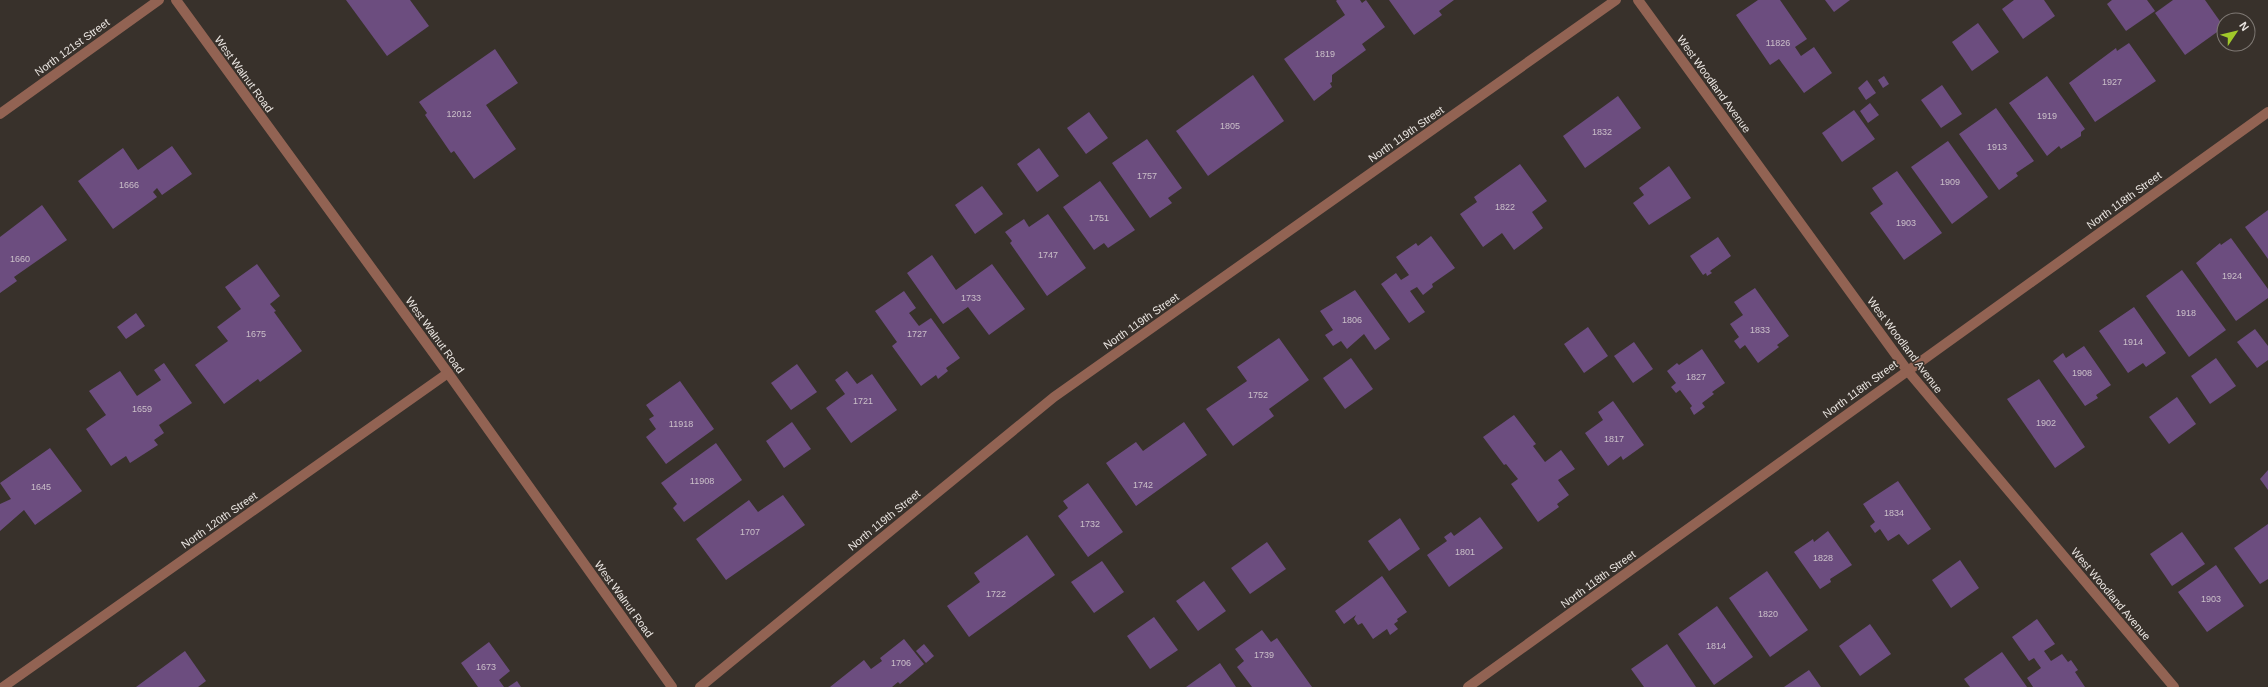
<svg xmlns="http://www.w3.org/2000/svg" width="2268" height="687" viewBox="0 0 2268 687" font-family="Helvetica,sans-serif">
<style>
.building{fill:#6c4d7f}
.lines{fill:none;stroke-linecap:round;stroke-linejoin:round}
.minor{stroke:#926353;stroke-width:10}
.labels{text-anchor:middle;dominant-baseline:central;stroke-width:3;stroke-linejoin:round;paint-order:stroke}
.number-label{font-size:9px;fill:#cabfc8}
.street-label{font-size:11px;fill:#eae5e1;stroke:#38312b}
</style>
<rect width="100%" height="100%" fill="#38312b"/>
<g class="building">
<polygon points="346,0 410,0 429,26 387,56"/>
<polygon points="1337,0 1360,0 1362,3 1366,0 1385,27 1362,44 1366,50 1332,75 1332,82 1330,83 1332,87 1314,101 1284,59 1345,15 1336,1"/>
<polygon points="1389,0 1454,0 1439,11 1442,15 1414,35"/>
<polygon points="1758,0 1780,0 1807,39 1795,47 1801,56 1814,47 1832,73 1804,93 1779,59 1770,65 1736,15"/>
<polygon points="1825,0 1850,0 1834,12"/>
<polygon points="2014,0 2044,0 2055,16 2023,39 2002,9"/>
<polygon points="2112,0 2147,0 2155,11 2126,31 2107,4"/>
<polygon points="2173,0 2205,0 2224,27 2185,55 2155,13"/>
<polygon points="1978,23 1999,52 1972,71 1952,42"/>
<polygon points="2129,43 2156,81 2095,122 2069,83 2116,48 2117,51"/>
<polygon points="495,49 518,83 486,105 516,149 474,179 454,151 451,153 425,115 427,113 419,102"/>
<polygon points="1253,75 1284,121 1208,176 1176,131"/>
<polygon points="1884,76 1889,84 1883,88 1878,80"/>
<polygon points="2047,76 2085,129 2081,132 2081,136 2061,149 2059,146 2047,156 2009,103"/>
<polygon points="1867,80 1876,93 1866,100 1858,88"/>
<polygon points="1942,85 1962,114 1941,128 1921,100"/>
<polygon points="1618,96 1641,128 1585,168 1563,136"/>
<polygon points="1870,103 1879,115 1868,123 1860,111"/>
<polygon points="1996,108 2034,161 2016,173 2018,176 1999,190 1959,134"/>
<polygon points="1854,110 1875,139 1842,162 1822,133"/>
<polygon points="1089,112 1108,138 1086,154 1067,128"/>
<polygon points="1147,139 1182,188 1168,198 1172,203 1150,218 1112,163"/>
<polygon points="1948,141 1988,197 1952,224 1911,167"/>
<polygon points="172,146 192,174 162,195 157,188 153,192 157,197 113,229 78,181 123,148 138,170"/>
<polygon points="1039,148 1059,176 1037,192 1017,164"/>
<polygon points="1520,164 1547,201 1532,212 1543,228 1514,250 1502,233 1483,247 1460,214 1477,202 1474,197"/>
<polygon points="1669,166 1691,198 1649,225 1633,203 1644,195 1639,188"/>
<polygon points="1897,171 1942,233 1904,260 1870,213 1883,204 1872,188"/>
<polygon points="1100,181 1135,230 1108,248 1104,243 1094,250 1063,207"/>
<polygon points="982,186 1003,214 975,234 955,205"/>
<polygon points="42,205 67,240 14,277 17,281 0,293 0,237"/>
<polygon points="2268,210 2268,259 2245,227"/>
<polygon points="1048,214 1086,268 1047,296 1010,243 1012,241 1005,232 1024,219 1029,227"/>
<polygon points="1431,236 1455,268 1432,284 1433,287 1423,295 1417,287 1410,291 1425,312 1409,323 1381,284 1396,273 1401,280 1409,275 1396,257 1416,243 1418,246"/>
<polygon points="1718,237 1731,256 1710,271 1712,273 1707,276 1706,273 1703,275 1690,256"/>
<polygon points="2231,238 2268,289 2268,298 2236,321 2196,263 2220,243 2221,245"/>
<polygon points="932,255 956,290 992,264 1025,309 989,335 968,307 943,324 907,273"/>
<polygon points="257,264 280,296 270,304 276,311 274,312 302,351 260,382 258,379 224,404 195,365 228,341 217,327 241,309 225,287"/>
<polygon points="2182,270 2226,330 2189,357 2146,296"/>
<polygon points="1755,288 1789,336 1777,345 1779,347 1758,363 1745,345 1740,349 1734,341 1739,337 1730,324 1743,315 1734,302"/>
<polygon points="1355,290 1390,339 1375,350 1364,334 1347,349 1341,341 1333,346 1325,335 1333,330 1320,311"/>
<polygon points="904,291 916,308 909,313 919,326 931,318 960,358 946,368 948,371 938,379 936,375 921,386 892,346 897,342 875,311"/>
<polygon points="2134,307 2166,353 2146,367 2143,363 2128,373 2099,331"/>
<polygon points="136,313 145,326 126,339 117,327"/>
<polygon points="1588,327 1608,356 1584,373 1564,344"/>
<polygon points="2255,329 2268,346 2268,360 2257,368 2237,342"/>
<polygon points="1279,338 1309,380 1269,409 1274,416 1233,446 1206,409 1247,381 1237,367"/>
<polygon points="1634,342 1653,369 1633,383 1614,356"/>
<polygon points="2084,346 2111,385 2096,395 2098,398 2085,406 2053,361 2063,353 2066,358"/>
<polygon points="1702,349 1725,383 1712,392 1714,394 1702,403 1705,407 1694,415 1690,408 1692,406 1680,390 1676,393 1671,387 1676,383 1667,371 1677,363 1679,365"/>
<polygon points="1351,358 1373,389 1345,409 1323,378"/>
<polygon points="2216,358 2236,386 2210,404 2191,376"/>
<polygon points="164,363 192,403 159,425 164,433 154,440 158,445 130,463 126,456 111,466 86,429 106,415 89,391 120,371 137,396 161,380 154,370"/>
<polygon points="797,364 817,392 791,410 771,383"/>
<polygon points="847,371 857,384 872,374 897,410 851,443 826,408 845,394 835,380"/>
<polygon points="2039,379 2085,447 2055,468 2007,399"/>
<polygon points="680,381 714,429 666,464 646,437 656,429 649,419 654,416 646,405"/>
<polygon points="2177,397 2196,424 2169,444 2149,417"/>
<polygon points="1613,401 1644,445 1623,460 1621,456 1608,466 1585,433 1603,420 1598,412"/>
<polygon points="1514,415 1536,444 1533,446 1545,462 1561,450 1575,469 1558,480 1569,495 1557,504 1559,507 1538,522 1511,484 1518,479 1506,464 1504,465 1483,437"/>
<polygon points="792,422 811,449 784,468 766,441"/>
<polygon points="1184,422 1207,455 1136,506 1106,463 1136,442 1143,451"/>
<polygon points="716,443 742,480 684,522 673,508 677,504 661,483"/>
<polygon points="50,448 82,491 35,525 24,510 0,531 0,504 11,499 0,483"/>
<polygon points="2268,470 2268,490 2260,479"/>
<polygon points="1898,481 1931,529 1908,545 1899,534 1888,541 1880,529 1875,533 1870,526 1875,522 1863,504"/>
<polygon points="1088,483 1123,532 1088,557 1058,516 1068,508 1063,501"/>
<polygon points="783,495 805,525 726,580 696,539 749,500 758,512"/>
<polygon points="1480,517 1503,548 1449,587 1427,555 1447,541 1444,537 1451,532 1454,536"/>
<polygon points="1400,518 1420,549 1389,571 1368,541"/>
<polygon points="2268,524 2268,579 2260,584 2234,548"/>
<polygon points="1828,531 1852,565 1830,579 1831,582 1820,589 1794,552 1813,539 1814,542"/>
<polygon points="2182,532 2205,564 2172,586 2150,554"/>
<polygon points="1027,535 1055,575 969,637 947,606 980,582 974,573"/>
<polygon points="1267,542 1286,569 1250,594 1231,568"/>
<polygon points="1960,560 1979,588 1951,608 1932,580"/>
<polygon points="1102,561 1124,592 1094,613 1071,582"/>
<polygon points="2216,565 2244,606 2207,632 2178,592"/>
<polygon points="1767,571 1808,630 1770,657 1729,598"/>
<polygon points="1382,576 1407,612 1397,619 1398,621 1394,624 1398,629 1390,635 1387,629 1373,639 1362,623 1358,625 1354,619 1356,615 1344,624 1335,611"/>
<polygon points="1204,581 1226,611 1198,631 1176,601"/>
<polygon points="1717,606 1753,657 1714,685 1678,634"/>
<polygon points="1154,617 1178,650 1150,669 1127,636"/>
<polygon points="2037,619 2055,644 2044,651 2051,661 2062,654 2068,662 2071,660 2078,670 2075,672 2085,687 2033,687 2027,678 2041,668 2034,658 2029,661 2012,637"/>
<polygon points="1870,624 1891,654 1860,676 1839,646"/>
<polygon points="1262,630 1271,642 1277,638 1312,687 1252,687 1237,667 1244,661 1235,649"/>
<polygon points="904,639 924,664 900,684 898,682 892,687 830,687 864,660 871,669 882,661 880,658"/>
<polygon points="489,642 510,671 499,680 504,687 478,687 461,663"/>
<polygon points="924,644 934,656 926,663 916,651"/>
<polygon points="1667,644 1696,687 1644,687 1631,669"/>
<polygon points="185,651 206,681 198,687 136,687"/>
<polygon points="2002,652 2027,687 1970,687 1964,679"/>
<polygon points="1220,663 1236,687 1186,687"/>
<polygon points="1809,670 1821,687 1784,687"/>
<polygon points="517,681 521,687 508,687"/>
</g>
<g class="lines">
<g class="minor">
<polyline points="176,0 448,373 672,687"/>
<polyline points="1638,0 1907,370 2174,687"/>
<polyline points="0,114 159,0"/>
<polyline points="3,687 448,373"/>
<polyline points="700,687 1054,397 1616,0"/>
<polyline points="1468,687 2268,112"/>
</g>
</g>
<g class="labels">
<g class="number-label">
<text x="1778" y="43">11826</text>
<text x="1325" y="54">1819</text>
<text x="2112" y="82">1927</text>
<text x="459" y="114">12012</text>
<text x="2047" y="116">1919</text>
<text x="1230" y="126">1805</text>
<text x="1602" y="132">1832</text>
<text x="1997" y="147">1913</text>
<text x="1147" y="176">1757</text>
<text x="1950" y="182">1909</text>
<text x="129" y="185">1666</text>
<text x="1505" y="207">1822</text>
<text x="1099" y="218">1751</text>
<text x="1906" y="223">1903</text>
<text x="1048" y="255">1747</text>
<text x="20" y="259">1660</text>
<text x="2232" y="276">1924</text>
<text x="971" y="298">1733</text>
<text x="2186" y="313">1918</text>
<text x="1352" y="320">1806</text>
<text x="1760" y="330">1833</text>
<text x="256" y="334">1675</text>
<text x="917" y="334">1727</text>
<text x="2133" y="342">1914</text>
<text x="2082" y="373">1908</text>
<text x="1696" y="377">1827</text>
<text x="1258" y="395">1752</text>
<text x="863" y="401">1721</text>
<text x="142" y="409">1659</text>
<text x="2046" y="423">1902</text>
<text x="681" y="424">11918</text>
<text x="1614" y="439">1817</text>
<text x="702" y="481">11908</text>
<text x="1143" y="485">1742</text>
<text x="41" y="487">1645</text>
<text x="1894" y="513">1834</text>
<text x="1090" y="524">1732</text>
<text x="750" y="532">1707</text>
<text x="1465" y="552">1801</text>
<text x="1823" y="558">1828</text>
<text x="996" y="594">1722</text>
<text x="2211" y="599">1903</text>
<text x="1768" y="614">1820</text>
<text x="1716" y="646">1814</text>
<text x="1264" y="655">1739</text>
<text x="901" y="663">1706</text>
<text x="486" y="667">1673</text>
</g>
<g class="street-label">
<text transform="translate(72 47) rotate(-36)">North 121st Street</text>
<text transform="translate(244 74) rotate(54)">West Walnut Road</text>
<text transform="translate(1714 84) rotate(54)">West Woodland Avenue</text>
<text transform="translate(1406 134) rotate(-35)">North 119th Street</text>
<text transform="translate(2124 200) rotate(-36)">North 118th Street</text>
<text transform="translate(1141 321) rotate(-35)">North 119th Street</text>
<text transform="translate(435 335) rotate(54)">West Walnut Road</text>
<text transform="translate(1905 345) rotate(53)">West Woodland Avenue</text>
<text transform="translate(1860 389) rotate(-36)">North 118th Street</text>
<text transform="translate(219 520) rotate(-35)">North 120th Street</text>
<text transform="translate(884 520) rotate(-39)">North 119th Street</text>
<text transform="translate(1598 579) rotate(-36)">North 118th Street</text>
<text transform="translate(2111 594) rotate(50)">West Woodland Avenue</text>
<text transform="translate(624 599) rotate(54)">West Walnut Road</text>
</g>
</g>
<g transform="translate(2236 32) rotate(55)"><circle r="19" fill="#38312b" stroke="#7f7974"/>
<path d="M0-3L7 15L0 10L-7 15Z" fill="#a1c92a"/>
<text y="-6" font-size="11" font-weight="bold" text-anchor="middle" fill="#eae5e1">N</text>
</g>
</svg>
